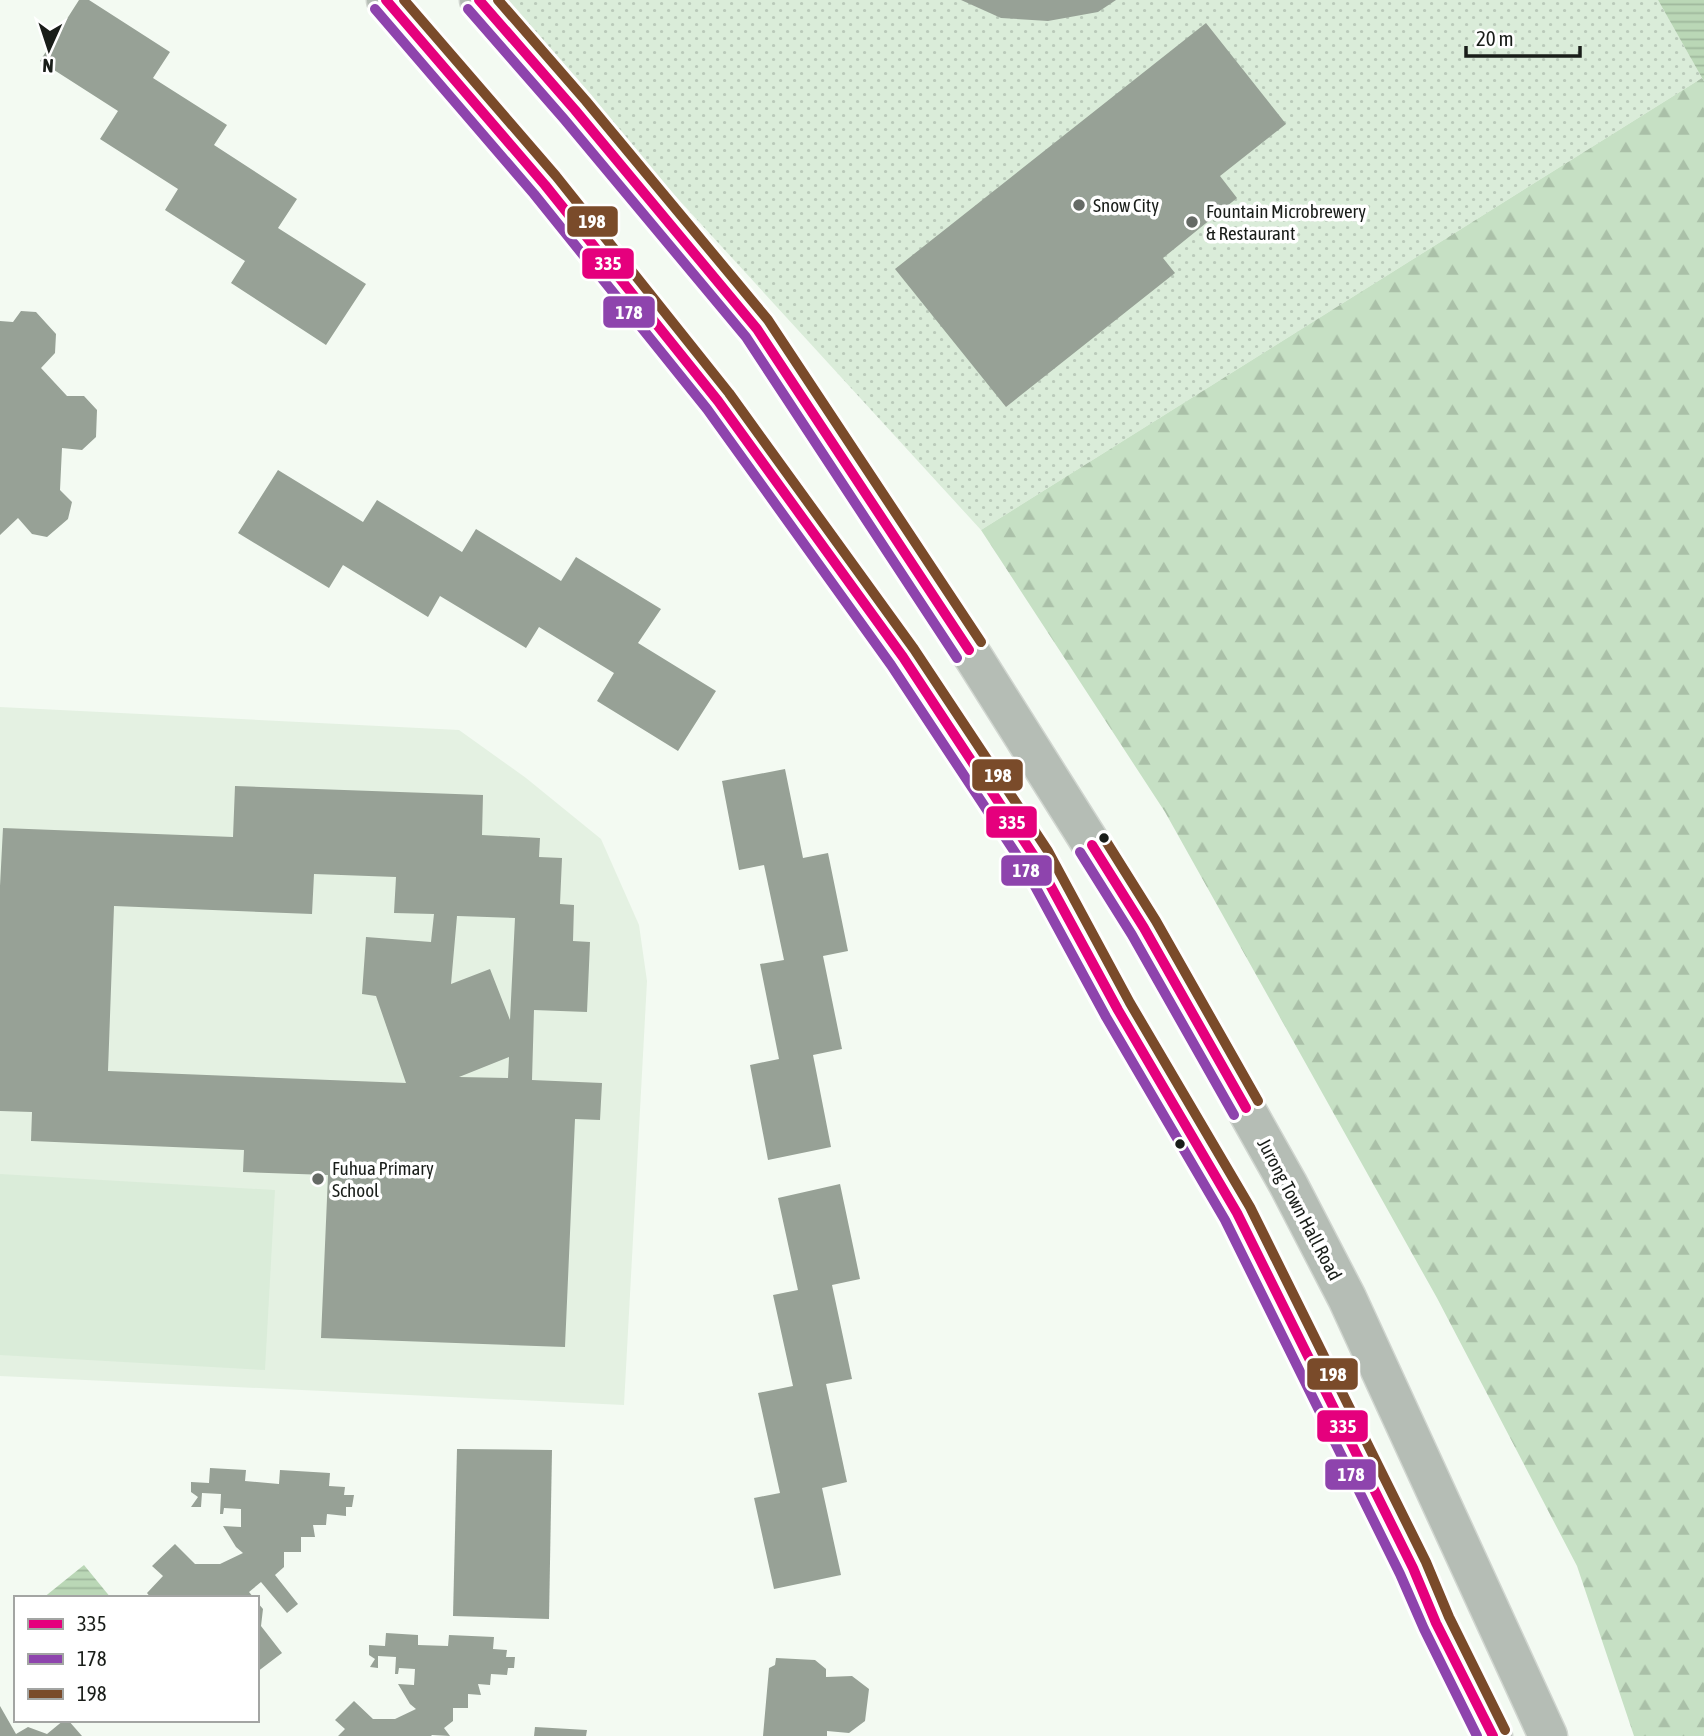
<svg xmlns="http://www.w3.org/2000/svg" width="1704" height="1736" viewBox="0 0 1704 1736" font-family="'Asap Condensed',sans-serif">
<style>
.built{fill:#e4f1e2}
.grass{fill:url(#grass-dots)}
.forest{fill:url(#forest-firs)}
.pitch{fill:#daecd9}
.water{fill:url(#water-rules)}
.building{fill:#97a196;fill-rule:evenodd}
.lines{fill:none;stroke-linecap:round;stroke-linejoin:round}
.primary-casing{stroke:#d1d6d0;stroke-width:41}
.primary{stroke:#b5bdb5;stroke-width:38}
.bus-1-casing{stroke:#fff;stroke-width:16}
.bus-2-casing{stroke:#fff;stroke-width:16}
.bus-3-casing{stroke:#fff;stroke-width:16}
.bus-1{stroke:#e5007d;stroke-width:10}
.bus-2{stroke:#8e44ad;stroke-width:10}
.bus-3{stroke:#7a4b2a;stroke-width:10}
.poi-dot{fill:#656a65;stroke:#fff;stroke-width:2.5}
.bus-dot{fill:#191d19;stroke:#fff;stroke-width:2.5}
.labels{text-anchor:middle;dominant-baseline:central;stroke-width:7;stroke-linejoin:round;paint-order:stroke}
.poi-label{font-size:19px;fill:#191d19;stroke:#fff;text-anchor:start}
.street-label{font-size:19px;fill:#191d19;stroke:#fff}
.line-badge{stroke:#fff;stroke-width:2.5}
.badge-label{font-size:19px;text-anchor:middle;font-weight:bold;fill:#fff}
</style>
<defs>
<pattern id="grass-dots" width="8" height="8" patternUnits="userSpaceOnUse" patternTransform="scale(1.75)"><rect width="8" height="8" fill="#daecd9"/><path d="M2 2h.1M6 6h.1" fill="none" stroke="#bacaba" stroke-width="1.8" stroke-linecap="round"/></pattern>
<pattern id="forest-firs" width="22" height="20" patternUnits="userSpaceOnUse" patternTransform="scale(1.75)"><rect width="22" height="20" fill="#c6e0c4"/><path d="M5 1l3.5 6h-7zM16 11l3.5 6h-7z" fill="#aac0a8"/></pattern>
<pattern id="water-rules" width="6" height="5" patternUnits="userSpaceOnUse" patternTransform="scale(1.75)"><rect width="6" height="5" fill="#bad7b6"/><path d="M0 2.5h6" fill="none" stroke="#9fb89c"/></pattern>
</defs>
<rect width="100%" height="100%" fill="#f3faf2"/>
<polygon class="built" points="0,707 459,730 526,778 601,839 639,925 647,981 624,1405 0,1376"/>
<polygon class="grass" points="496,0 1658,0 1702,78 981,530"/>
<polygon class="forest" points="1702,78 1704,81 1704,1736 1634,1736 1577,1566 1437,1298 1165,812 981,530"/>
<polygon class="pitch" points="0,1174 275,1190 265,1370 0,1355"/>
<g class="water">
<polygon points="1658,0 1704,0 1704,81 1702,78"/>
<polygon points="84,1565 111,1598 43,1598"/>
</g>
<g class="building">
<polygon points="79,0 89,0 170,52 153,78 227,125 214,145 297,199 278,228 366,284 326,345 231,283 245,261 165,210 178,189 100,139 118,111 40,61"/>
<polygon points="961,0 1116,0 1098,12 1048,21 1001,18"/>
<polygon points="1206,23 1286,124 1220,176 1237,198 1163,258 1175,273 1006,407 895,269"/>
<polygon points="21,311 36,312 56,334 55,353 41,368 67,396 84,396 97,410 96,437 82,450 62,448 60,490 72,502 68,519 47,537 32,534 18,518 0,535 0,321 13,322"/>
<polygon points="278,470 363,522 377,500 462,552 476,529 561,581 576,557 661,609 638,643 716,691 678,751 597,701 614,673 539,627 526,648 440,596 428,617 343,565 329,588 238,533"/>
<polygon points="785,769 803,858 828,853 848,951 823,956 842,1049 813,1055 831,1147 768,1160 750,1065 779,1059 760,964 784,960 764,865 739,870 722,781"/>
<path d="M235 786 483 795 482 835 540 838 539 857 562 858 560 904 574 905 573 941 590 942 587 1012 534 1010 532 1080 602 1083 600 1120 575 1119 565 1347 321 1338 328 1175 243 1172 244 1150 31 1141 32 1112 0 1111V886L3 828 233 837ZM314 874 396 877 394 913 434 914 431 942 366 937 362 994 376 996 406 1083 108 1071 114 906 312 914ZM457 916 515 918 510 1020 490 969 451 984ZM509 1057 508 1078 459 1077Z"/>
<polygon points="840,1184 860,1279 832,1285 852,1379 826,1384 847,1482 822,1488 841,1575 774,1589 754,1498 780,1493 758,1393 793,1386 773,1295 798,1290 778,1198"/>
<polygon points="457,1449 552,1450 549,1619 453,1616"/>
<polygon points="210,1468 246,1470 245,1481 279,1484 280,1470 330,1473 329,1486 345,1487 344,1495 354,1495 352,1507 346,1507 346,1516 327,1514 326,1525 313,1525 315,1537 301,1537 301,1552 284,1552 284,1567 275,1575 298,1604 287,1613 261,1582 249,1592 254,1598 151,1598 147,1593 163,1576 152,1566 175,1544 195,1564 220,1564 243,1553 236,1547 223,1526 241,1527 241,1509 224,1508 223,1514 220,1514 221,1494 202,1493 201,1507 191,1507 198,1497 191,1492 191,1482 209,1483"/>
<polygon points="257,1602 263,1609 261,1626 282,1653 257,1672"/>
<polygon points="386,1633 418,1635 418,1645 448,1646 449,1635 494,1637 493,1649 507,1650 506,1657 515,1657 514,1668 508,1668 507,1675 491,1674 490,1685 478,1684 481,1695 468,1694 468,1708 453,1708 453,1721 444,1728 450,1736 432,1735 431,1736 338,1736 345,1729 335,1720 354,1701 373,1719 395,1719 416,1709 410,1704 398,1684 414,1685 415,1669 399,1668 398,1674 395,1674 396,1657 378,1656 378,1668 370,1667 375,1659 369,1655 369,1645 385,1646"/>
<polygon points="776,1658 815,1660 826,1669 826,1677 852,1676 869,1689 865,1721 849,1733 827,1731 827,1736 763,1736 769,1668 775,1665"/>
<polygon points="0,1706 16,1734 28,1727 47,1734 64,1720 68,1720 82,1736 0,1736"/>
<polygon points="535,1727 587,1730 586,1736 534,1736"/>
</g>
<g class="lines">
<g class="primary-casing">
<g id="primary">
<polyline points="386,0 545,185 718,401 903,657 1036,859 1118,1010 1237,1213 1413,1568 1436,1623 1493,1736"/>
<polyline points="479,0 575,110 757,329 974,658 1144,928 1288,1184 1347,1298 1548,1736"/>
</g>
</g>
<use href="#primary" class="primary"/>
<g class="bus-1-casing">
<g id="bus-1">
<polyline points="386,0 545,185 718,401 903,657 1036,859 1118,1010 1237,1213 1413,1568 1436,1623 1493,1736"/>
<polyline points="479,0 575,110 757,329 969,650"/>
<polyline points="1092,845 1144,928 1246,1108"/>
</g>
</g>
<g class="bus-2-casing">
<g id="bus-2">
<polyline points="375,9 534,194 707,409 891,665 1024,866 1106,1017 1225,1220 1400,1574 1424,1629 1477,1736"/>
<polyline points="468,9 564,119 746,337 957,658"/>
<polyline points="1080,852 1132,935 1234,1115"/>
</g>
</g>
<g class="bus-3-casing">
<g id="bus-3">
<polyline points="404,0 556,176 729,393 914,649 1048,851 1130,1003 1250,1207 1426,1562 1449,1617 1505,1730"/>
<polyline points="498,0 586,101 768,320 981,642"/>
<polyline points="1104,838 1156,921 1258,1101"/>
</g>
</g>
<use href="#bus-1" class="bus-1"/>
<use href="#bus-2" class="bus-2"/>
<use href="#bus-3" class="bus-3"/>
</g>
<g class="poi-dot">
<circle cx="1079" cy="205" r="7"/>
<circle cx="1192" cy="222" r="7"/>
<circle cx="318" cy="1179" r="7"/>
</g>
<g class="bus-dot">
<circle cx="1104" cy="838" r="6"/>
<circle cx="1180" cy="1144" r="6"/>
</g>
<g class="labels">
<g class="poi-label">
<text x="1093" y="205">Snow City</text>
<text x="1206" y="211">Fountain Microbrewery<tspan x="1206" dy="22">&amp; Restaurant</tspan></text>
<text x="332" y="1168">Fuhua Primary<tspan x="332" dy="22">School</tspan></text>
</g>
<g class="street-label">
<text transform="translate(1300 1209) rotate(62)">Jurong Town Hall Road</text>
</g>
</g>
<g class="line-badge">
<rect x="566" y="205" width="53" height="33" rx="7" fill="#7a4b2a"/>
<rect x="581" y="247" width="54" height="33" rx="7" fill="#e5007d"/>
<rect x="602" y="295" width="54" height="34" rx="7" fill="#8e44ad"/>
<rect x="971" y="758" width="53" height="34" rx="7" fill="#7a4b2a"/>
<rect x="985" y="805" width="53" height="34" rx="7" fill="#e5007d"/>
<rect x="1000" y="854" width="53" height="33" rx="7" fill="#8e44ad"/>
<rect x="1306" y="1357" width="53" height="34" rx="7" fill="#7a4b2a"/>
<rect x="1316" y="1409" width="53" height="34" rx="7" fill="#e5007d"/>
<rect x="1324" y="1458" width="53" height="33" rx="7" fill="#8e44ad"/>
</g>
<g class="badge-label">
<text x="592" y="228">198</text>
<text x="608" y="270">335</text>
<text x="629" y="319">178</text>
<text x="998" y="782">198</text>
<text x="1012" y="829">335</text>
<text x="1026" y="877">178</text>
<text x="1333" y="1381">198</text>
<text x="1343" y="1433">335</text>
<text x="1351" y="1481">178</text>
</g>
<rect x="14" y="1596" width="245" height="126" fill="#ffffff" stroke="#a3a5a3" stroke-width="2"/>
<rect x="28" y="1619" width="35" height="10" fill="#e5007d" stroke="#a3a5a3" stroke-width="2"/>
<text x="77" y="1631" font-size="21" fill="#191d19">335</text>
<rect x="28" y="1654" width="35" height="10" fill="#8e44ad" stroke="#a3a5a3" stroke-width="2"/>
<text x="77" y="1666" font-size="21" fill="#191d19">178</text>
<rect x="28" y="1689" width="35" height="10" fill="#7a4b2a" stroke="#a3a5a3" stroke-width="2"/>
<text x="77" y="1701" font-size="21" fill="#191d19">198</text>
<g transform="translate(49 49) rotate(183)" stroke="#ffffff" stroke-width="5" paint-order="stroke">
<path d="M0-5L12 26L0 18L-12 26Z" fill="#191d19"/>
<text y="-10" font-size="19" font-weight="bold" text-anchor="middle" fill="#191d19">N</text>
</g>
<path d="M1466 46v10h114v-10" fill="none" stroke="#191d19" stroke-width="3.5"/>
<text x="1476" y="46" font-size="21" fill="#191d19" stroke="#ffffff" stroke-width="5" paint-order="stroke">20 m</text>
</svg>
